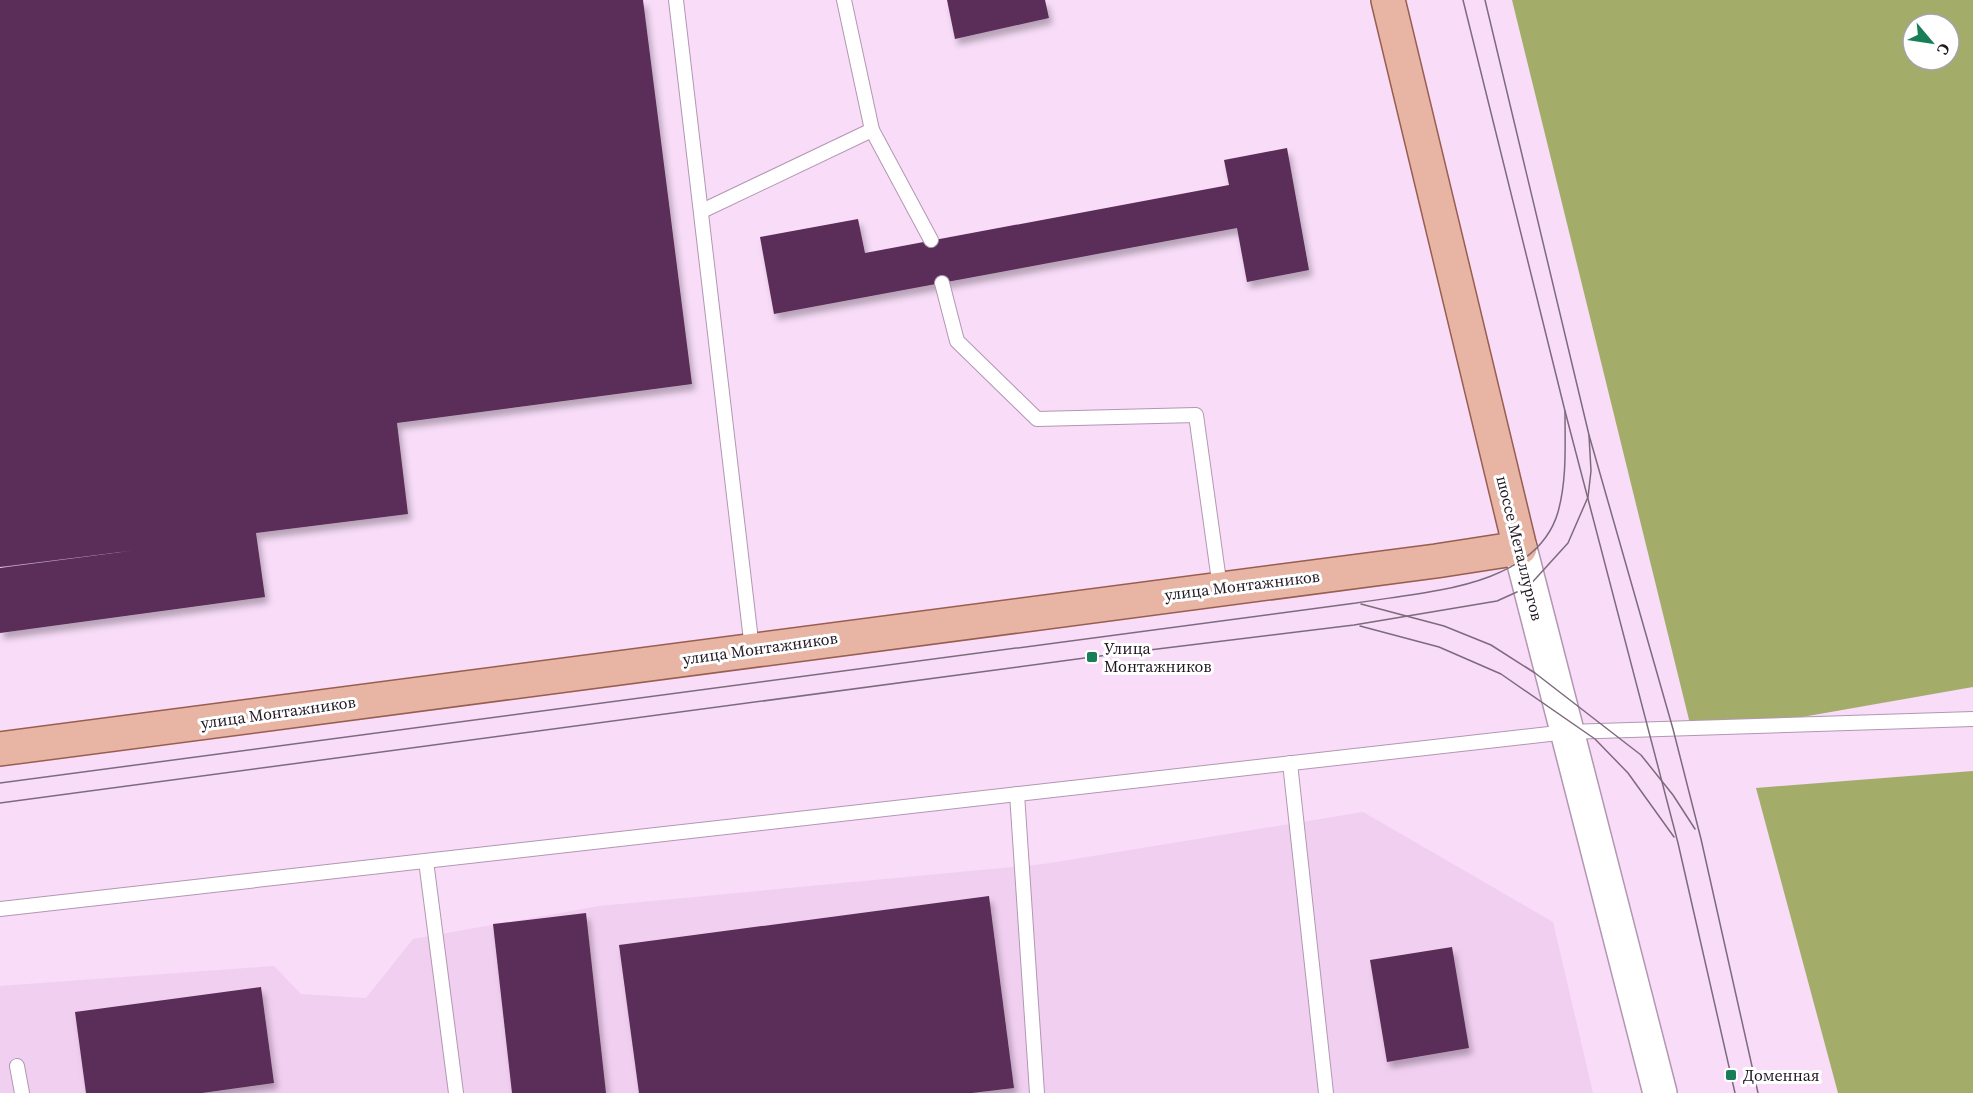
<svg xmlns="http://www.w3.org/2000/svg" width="1973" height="1093" viewBox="0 0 1973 1093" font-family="'Source Serif 4',serif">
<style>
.built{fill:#f1cff1}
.forest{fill:#a3ad69;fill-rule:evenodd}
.building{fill:#5a2d58;filter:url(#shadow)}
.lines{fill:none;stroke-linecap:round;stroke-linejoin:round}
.lane-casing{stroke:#b297b2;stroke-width:16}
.secondary-casing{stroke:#b297b2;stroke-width:36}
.primary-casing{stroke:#985e4f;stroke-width:36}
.lane{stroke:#fff;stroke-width:14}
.secondary{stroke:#fff;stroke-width:33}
.primary{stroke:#e8b5a5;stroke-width:33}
.tram{stroke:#7d6b7d;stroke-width:1.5}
.poi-dot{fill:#187e58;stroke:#fff;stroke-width:2}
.labels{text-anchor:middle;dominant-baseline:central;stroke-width:6;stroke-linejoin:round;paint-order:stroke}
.street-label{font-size:16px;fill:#201620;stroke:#fff}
.poi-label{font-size:16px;fill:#201620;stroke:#fff;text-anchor:start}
</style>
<defs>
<filter id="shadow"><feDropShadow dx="3.5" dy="6" stdDeviation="3" flood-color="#0004"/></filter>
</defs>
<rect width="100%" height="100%" fill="#f8dcf8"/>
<polygon class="built" points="1363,812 1553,922 1593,1093 0,1093 0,986 274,966 301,994 366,998 413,939 599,906 1044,864"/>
<g class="forest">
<path d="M1512 0H1973V687L1693 736ZM1913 24H1949V60H1913Z"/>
<polygon points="1973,771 1973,1093 1838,1093 1756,788"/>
</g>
<g class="building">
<polygon points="0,0 643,0 692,384 397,423 408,514 256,533 265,597 0,633 0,568 137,550 0,567"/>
<polygon points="947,0 1045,0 1049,18 955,39"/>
<polygon points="1287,148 1309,270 1247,282 1237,228 774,314 760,237 858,219 865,253 1229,185 1224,160"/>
<polygon points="989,896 1014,1088 972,1093 639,1093 619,945"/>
<polygon points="586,913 606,1093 512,1093 493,924"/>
<polygon points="1452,947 1469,1048 1387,1062 1370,960"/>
<polygon points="261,987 274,1083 202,1093 86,1093 75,1012"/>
</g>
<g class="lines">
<g class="lane-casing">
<g id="lane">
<polyline points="676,0 752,649"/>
<polyline points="844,0 872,130 931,240"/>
<polyline points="702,211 872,130"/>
<polyline points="942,283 957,341 1037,419 1196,415 1220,588"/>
<polyline points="1290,763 1326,1093"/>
<polyline points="1017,794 1037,1093"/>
<polyline points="426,861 456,1093"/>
<polyline points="0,909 1567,732 1973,719"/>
<polyline points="17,1066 22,1093"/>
</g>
</g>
<g class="secondary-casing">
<polyline id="secondary" points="1520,548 1660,1093"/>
</g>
<g class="primary-casing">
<polyline id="primary" points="0,749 1436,561 1520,548 1388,0"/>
</g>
<use href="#lane" class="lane"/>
<use href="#secondary" class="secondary"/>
<use href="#primary" class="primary"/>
<g class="tram">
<polyline points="1463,0 1565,411 1678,843 1735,1093"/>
<polyline points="1485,0 1589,435 1673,729 1701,839 1758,1093"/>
<polyline points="1361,604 1444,626 1491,645 1535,673 1641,755 1673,795 1695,829"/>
<polyline points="1360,626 1439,647 1501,674 1595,739 1628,773 1674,837"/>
<path d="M0 783 1356 603C1420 592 1536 589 1558 512 1567 480 1565 445 1565 411"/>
<polyline points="0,803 1092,657 1354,625 1497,601 1528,587 1568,543 1588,497 1591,471 1589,435"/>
</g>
</g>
<g class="poi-dot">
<rect x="1086" y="651" width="12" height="12" rx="3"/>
<rect x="1725" y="1069" width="12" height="12" rx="3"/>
</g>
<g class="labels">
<g class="street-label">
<text transform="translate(1520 548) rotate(76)">шоссе Металлургов</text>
<text transform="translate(1242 585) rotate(-7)">улица Монтажников</text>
<text transform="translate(760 648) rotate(-8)">улица Монтажников</text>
<text transform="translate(278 712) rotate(-8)">улица Монтажников</text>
</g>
<g class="poi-label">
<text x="1104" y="648">Улица<tspan x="1104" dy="18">Монтажников</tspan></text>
<text x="1743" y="1075">Доменная</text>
</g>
</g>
<g transform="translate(1931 42) rotate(119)"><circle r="28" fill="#ffffff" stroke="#a6a2a6" stroke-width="1.5"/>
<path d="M0-4.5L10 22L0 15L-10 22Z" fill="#187e58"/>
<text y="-9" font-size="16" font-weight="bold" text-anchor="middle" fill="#201620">С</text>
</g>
</svg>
